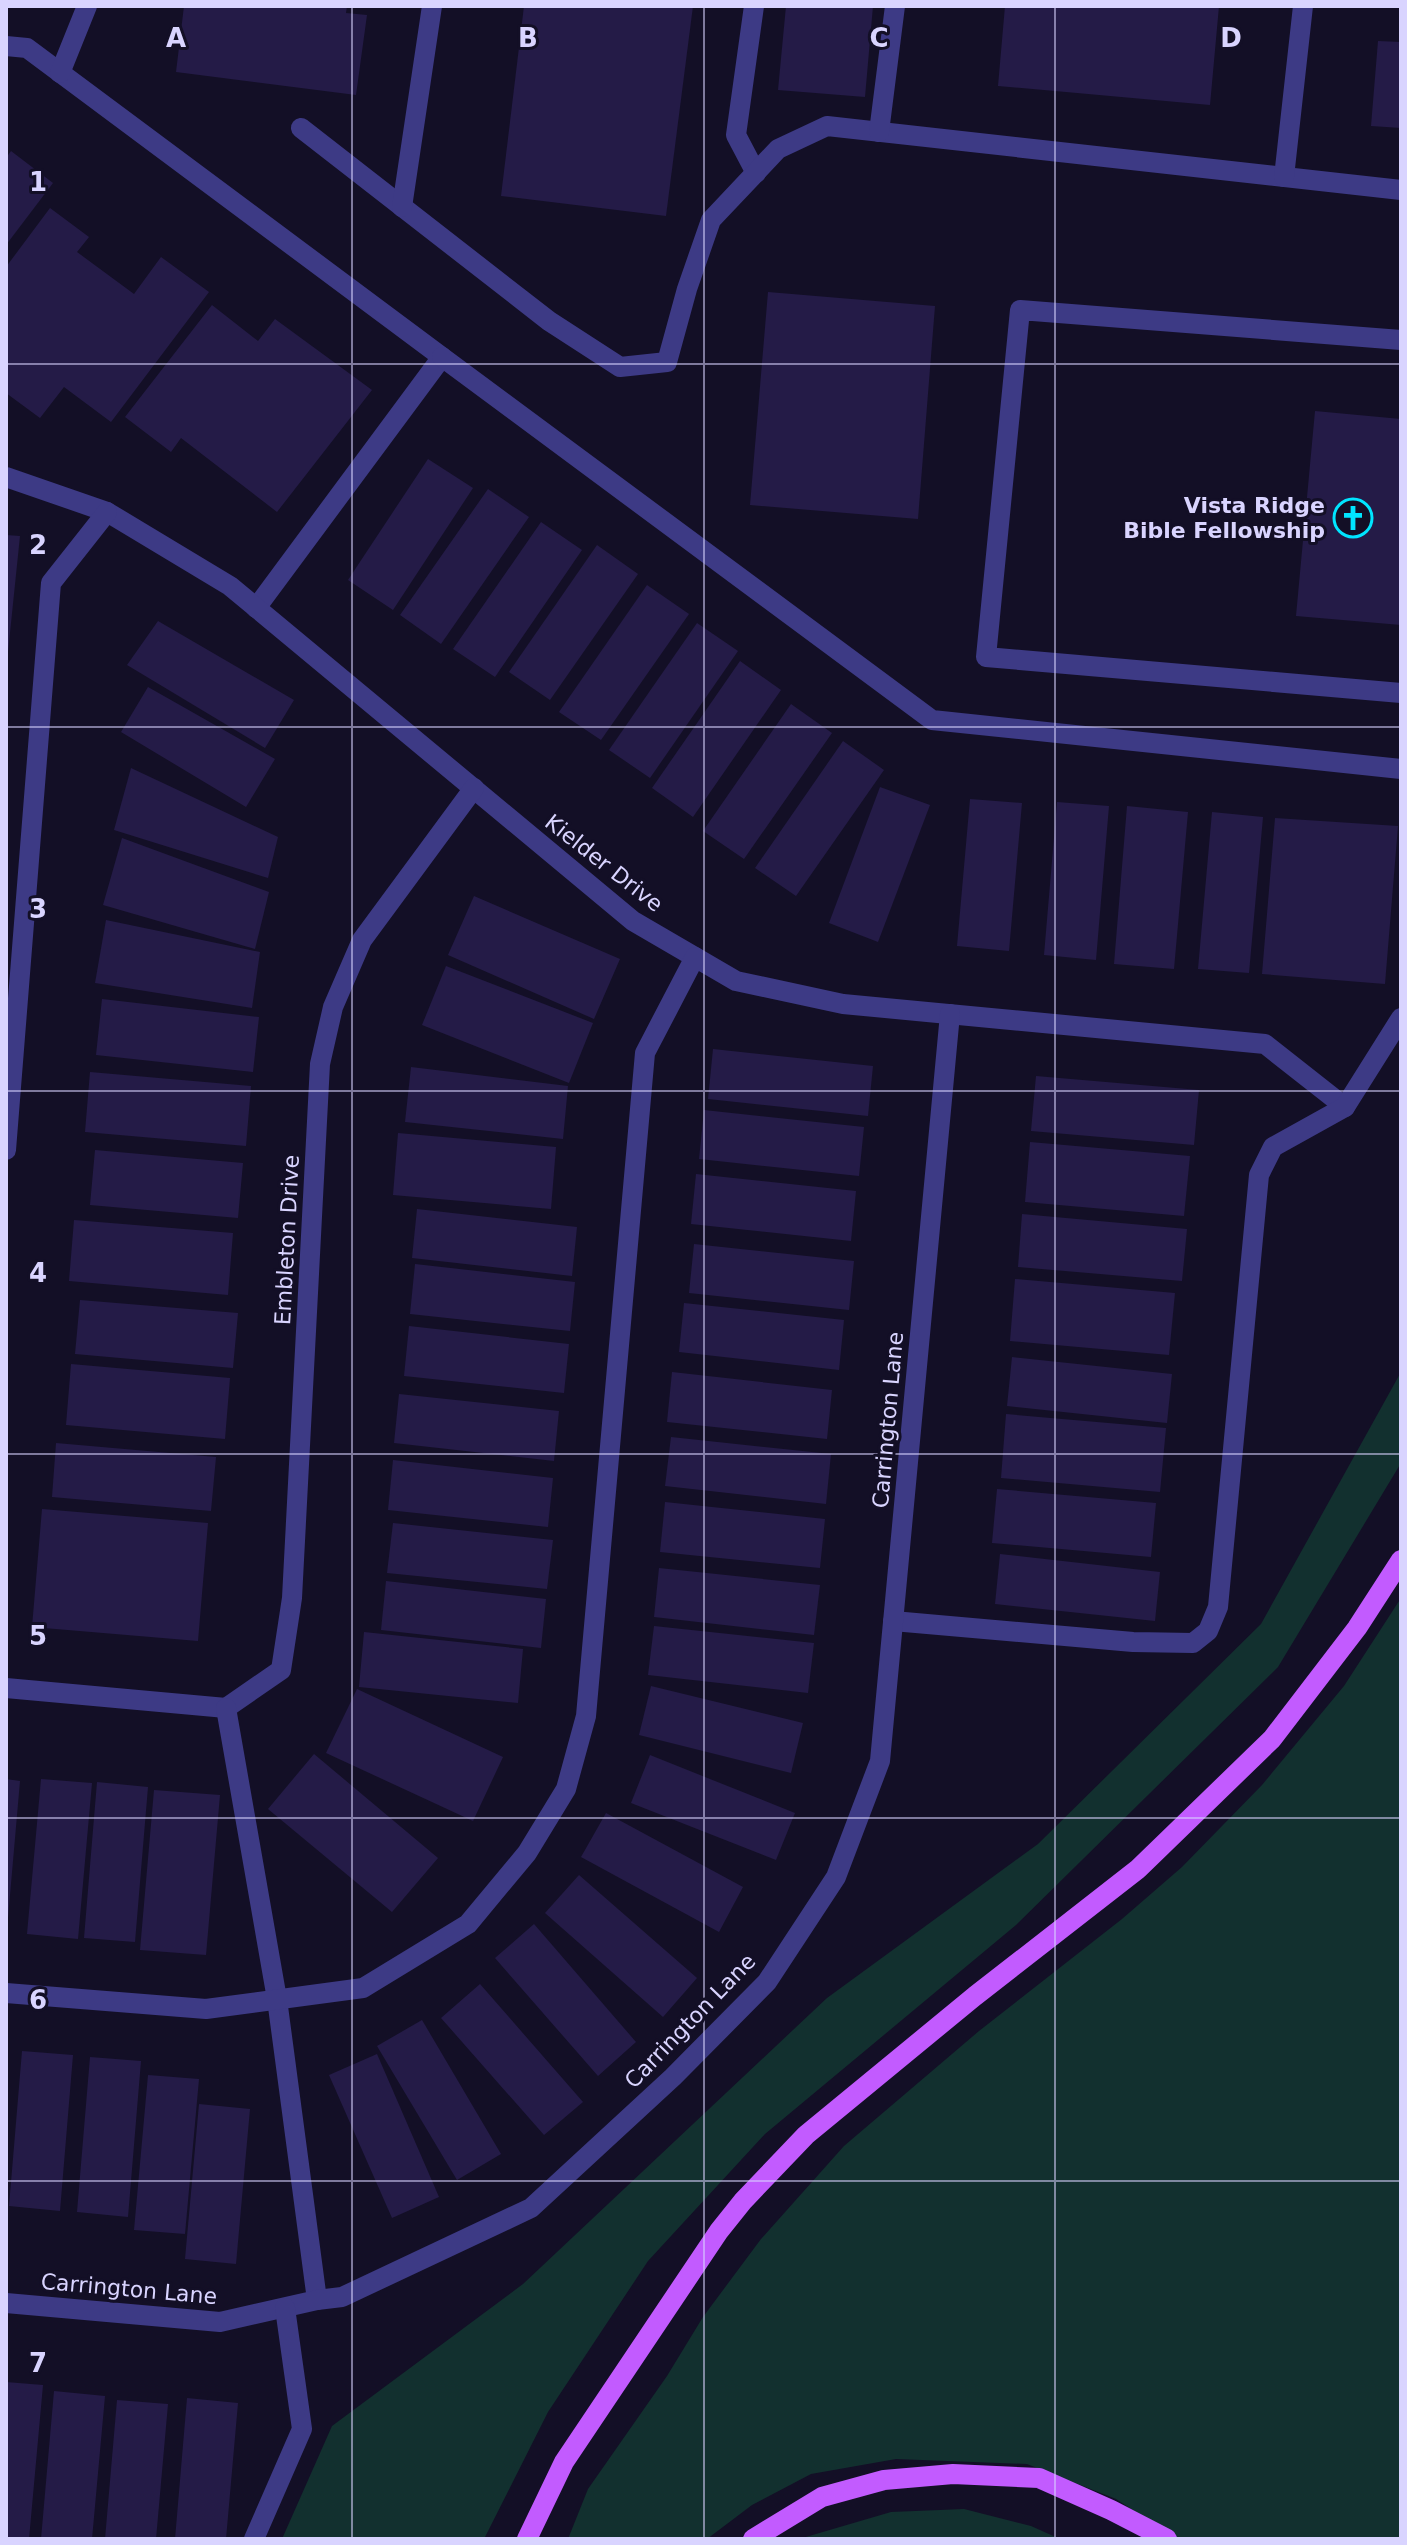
<svg xmlns="http://www.w3.org/2000/svg" width="1407" height="2545" viewBox="0 0 1407 2545" font-family="'DejaVu Sans',sans-serif">
<style>
.green{fill:#12302f}
.building{fill:#241b47}
.lines{fill:none;stroke-linecap:round;stroke-linejoin:round}
.minor{stroke:#3d3a85;stroke-width:20}
.major{stroke:#c25bff;stroke-width:20}
.grid{fill:none;stroke:#d9d4ff;stroke-width:2;stroke-opacity:0.55}
.labels{text-anchor:middle;dominant-baseline:central;stroke-width:6;stroke-linejoin:round;paint-order:stroke}
.poi-label{font-size:22px;font-weight:bold;fill:#d9d4ff;stroke:#130f26;text-anchor:end}
.street-label{font-size:22px;fill:#d9d4ff;stroke:#130f26}
.grid-label{font-size:26px;text-anchor:middle;font-weight:bold;fill:#d9d4ff;stroke:#130f26;stroke-width:6;stroke-linejoin:round;paint-order:stroke}
</style>
<rect width="100%" height="100%" fill="#130f26"/>
<g class="green">
<polygon points="1401,1372 1401,1463 1278,1667 1016,1925 765,2134 648,2261 548,2412 484,2539 282,2539 332,2426 523,2284 827,1998 1038,1844 1261,1624"/>
<polygon points="1401,1598 1401,2539 1170,2539 1154,2524 1116,2499 1027,2464 896,2459 811,2474 752,2505 707,2539 568,2539 588,2489 667,2376 703,2317 761,2239 844,2146 979,2031 1122,1919 1182,1867 1262,1785 1344,1686"/>
<polygon points="964,2509 1031,2526 1060,2539 799,2539 891,2512"/>
</g>
<g class="building">
<polygon points="184,6 347,6 346,13 367,15 356,95 176,72"/>
<polygon points="524,6 693,6 666,216 501,196"/>
<polygon points="786,6 873,6 865,97 778,90"/>
<polygon points="1005,6 1219,6 1210,105 998,86"/>
<polygon points="1378,41 1401,42 1401,128 1371,126"/>
<polygon points="11,151 53,183 6,245 6,158"/>
<polygon points="50,208 89,237 77,252 134,294 161,257 209,292 111,422 64,387 40,418 6,393 6,267"/>
<polygon points="768,292 935,306 918,519 750,505"/>
<polygon points="212,305 258,341 275,319 372,390 277,512 181,438 171,452 125,417"/>
<polygon points="1315,411 1401,419 1401,625 1296,616"/>
<polygon points="428,459 473,488 393,610 348,580"/>
<polygon points="488,489 529,517 441,644 400,615"/>
<polygon points="541,522 582,550 495,677 453,649"/>
<polygon points="6,535 20,536 8,652 6,652"/>
<polygon points="597,545 638,574 550,700 509,672"/>
<polygon points="647,585 689,614 601,740 559,712"/>
<polygon points="158,621 294,700 265,748 127,665"/>
<polygon points="697,623 738,651 650,778 609,750"/>
<polygon points="740,661 781,690 693,817 652,788"/>
<polygon points="148,687 275,759 246,807 121,732"/>
<polygon points="791,704 832,733 744,859 703,831"/>
<polygon points="843,741 884,770 796,896 755,868"/>
<polygon points="131,768 278,837 268,878 114,830"/>
<polygon points="880,787 930,805 878,942 829,923"/>
<polygon points="970,799 1022,803 1009,951 957,946"/>
<polygon points="1057,802 1109,806 1096,960 1044,955"/>
<polygon points="1127,806 1188,812 1174,969 1114,964"/>
<polygon points="1212,812 1263,817 1249,973 1198,969"/>
<polygon points="1275,818 1398,826 1385,984 1262,974"/>
<polygon points="122,838 269,892 255,949 103,905"/>
<polygon points="474,896 620,959 594,1019 448,955"/>
<polygon points="106,920 260,952 252,1008 95,983"/>
<polygon points="446,966 593,1023 569,1083 422,1025"/>
<polygon points="102,999 259,1017 253,1072 96,1055"/>
<polygon points="713,1049 873,1066 868,1116 708,1099"/>
<polygon points="411,1067 568,1086 563,1139 405,1122"/>
<polygon points="90,1072 251,1086 246,1146 85,1132"/>
<polygon points="1036,1076 1199,1090 1194,1145 1031,1131"/>
<polygon points="704,1110 864,1127 859,1176 699,1159"/>
<polygon points="398,1133 556,1147 551,1209 393,1195"/>
<polygon points="1030,1142 1190,1156 1184,1216 1025,1202"/>
<polygon points="95,1150 243,1163 238,1218 90,1205"/>
<polygon points="696,1174 856,1191 851,1241 691,1224"/>
<polygon points="417,1209 577,1227 572,1276 412,1258"/>
<polygon points="1022,1214 1187,1229 1182,1281 1018,1267"/>
<polygon points="74,1220 233,1233 228,1295 69,1281"/>
<polygon points="694,1244 854,1261 849,1310 689,1293"/>
<polygon points="415,1264 575,1282 570,1331 410,1314"/>
<polygon points="1015,1279 1175,1293 1169,1355 1010,1341"/>
<polygon points="80,1300 238,1313 233,1368 75,1354"/>
<polygon points="684,1303 844,1320 839,1370 679,1352"/>
<polygon points="409,1326 569,1344 564,1393 404,1376"/>
<polygon points="1012,1357 1172,1374 1167,1423 1007,1406"/>
<polygon points="71,1364 230,1378 225,1439 66,1425"/>
<polygon points="672,1372 832,1390 827,1439 667,1422"/>
<polygon points="399,1394 559,1411 554,1461 394,1443"/>
<polygon points="1006,1414 1166,1428 1160,1492 1001,1478"/>
<polygon points="671,1437 831,1454 826,1504 665,1486"/>
<polygon points="56,1443 216,1457 211,1511 52,1497"/>
<polygon points="393,1460 553,1478 548,1527 388,1510"/>
<polygon points="997,1489 1156,1503 1151,1557 992,1543"/>
<polygon points="665,1502 825,1519 820,1568 660,1552"/>
<polygon points="42,1509 208,1523 198,1641 32,1627"/>
<polygon points="393,1523 553,1540 547,1589 387,1573"/>
<polygon points="1000,1554 1160,1572 1155,1621 995,1604"/>
<polygon points="659,1568 820,1585 814,1635 654,1617"/>
<polygon points="386,1581 546,1599 541,1648 381,1630"/>
<polygon points="654,1626 814,1643 808,1693 648,1675"/>
<polygon points="364,1632 523,1649 518,1703 359,1687"/>
<polygon points="651,1686 803,1723 791,1773 639,1735"/>
<polygon points="357,1689 503,1757 473,1821 326,1753"/>
<polygon points="314,1754 438,1858 392,1912 268,1809"/>
<polygon points="650,1755 795,1813 776,1860 631,1803"/>
<polygon points="6,1779 20,1781 8,1918 6,1918"/>
<polygon points="41,1779 92,1783 78,1939 27,1934"/>
<polygon points="97,1782 148,1787 135,1942 84,1938"/>
<polygon points="154,1790 220,1795 206,1955 140,1950"/>
<polygon points="606,1813 743,1887 719,1932 581,1857"/>
<polygon points="579,1875 697,1978 663,2017 545,1913"/>
<polygon points="534,1924 636,2042 598,2076 495,1958"/>
<polygon points="480,1984 583,2102 544,2135 441,2018"/>
<polygon points="422,2020 501,2154 457,2180 377,2046"/>
<polygon points="22,2051 73,2055 60,2211 9,2206"/>
<polygon points="377,2054 439,2197 392,2218 329,2075"/>
<polygon points="90,2057 141,2061 128,2217 77,2212"/>
<polygon points="148,2075 199,2079 185,2234 134,2230"/>
<polygon points="199,2104 250,2109 236,2264 185,2259"/>
<polygon points="6,2382 43,2385 29,2539 6,2539"/>
<polygon points="54,2391 105,2396 92,2539 41,2539"/>
<polygon points="187,2398 238,2403 226,2539 175,2539"/>
<polygon points="117,2400 168,2404 156,2539 105,2539"/>
</g>
<g class="lines">
<g class="minor">
<polyline points="754,6 736,135 756,173"/>
<polyline points="6,46 27,48 442,357 256,608"/>
<polyline points="60,73 87,6"/>
<polyline points="301,128 549,321 620,367 667,362 687,289 711,220 778,149 827,126 1401,190"/>
<polyline points="879,132 895,6"/>
<polyline points="1284,177 1303,6"/>
<polyline points="402,207 432,6"/>
<polyline points="1401,340 1020,310 986,657 1401,693"/>
<polyline points="442,357 932,720 1401,769"/>
<polyline points="6,477 107,512 230,586 633,921 736,981 843,1004 1265,1044 1345,1107"/>
<polyline points="6,1150 51,583 107,512"/>
<polyline points="893,1621 1133,1642 1193,1643 1208,1631 1218,1607 1259,1175 1273,1147 1345,1107 1401,1018"/>
<polyline points="6,1688 226,1708"/>
<polyline points="226,1708 281,1670 292,1598 320,1064 333,1007 362,940 474,788"/>
<polyline points="226,1708 277,1999 317,2300"/>
<polyline points="6,1993 206,2009 363,1988 468,1924 527,1853 566,1789 586,1716 645,1053 695,957"/>
<polyline points="6,2303 220,2322 317,2300 342,2297 531,2208 673,2077 767,1982 836,1877 880,1761 950,1014"/>
<polyline points="254,2539 302,2429 285,2308"/>
</g>
<g class="major">
<polyline points="527,2539 564,2462 719,2231 743,2201 806,2135 975,1996 1138,1869 1272,1739 1357,1628 1401,1560"/>
<polyline points="753,2539 822,2497 884,2480 953,2474 1039,2478 1111,2510 1167,2539"/>
</g>
</g>
<path class="grid" d="M352 6V2539M704 6V2539M1055 6V2539M6 364H1401M6 727H1401M6 1091H1401M6 1454H1401M6 1818H1401M6 2181H1401"/>
<defs>
<g id="church-ring" transform="scale(2)"><circle r="9.5" fill="#130f26" stroke="#00e5ff" stroke-width="1.5"/><path d="M-1.2-6h2.4v3.5h3.3v2.4h-3.3V6h-2.4V-.1h-3.3v-2.4h3.3Z" fill="#00e5ff"/></g>
</defs>
<g fill-rule="evenodd">
<use href="#church-ring" x="1353" y="518"/>
</g>
<g class="labels">
<g class="poi-label">
<text x="1325" y="505">Vista Ridge<tspan x="1325" dy="25">Bible Fellowship</tspan></text>
</g>
<g class="street-label">
<text transform="translate(604 863) rotate(38)">Kielder Drive</text>
<text transform="translate(287 1240) rotate(-87)">Embleton Drive</text>
<text transform="translate(888 1420) rotate(-85)">Carrington Lane</text>
<text transform="translate(690 2021) rotate(-46)">Carrington Lane</text>
<text transform="translate(129 2289) rotate(5)">Carrington Lane</text>
</g>
</g>
<g class="grid-label">
<text x="176" y="47">A</text>
<text x="528" y="47">B</text>
<text x="879" y="47">C</text>
<text x="1231" y="47">D</text>
<text x="38" y="191">1</text>
<text x="38" y="554">2</text>
<text x="38" y="918">3</text>
<text x="38" y="1282">4</text>
<text x="38" y="1645">5</text>
<text x="38" y="2009">6</text>
<text x="38" y="2372">7</text>
</g>
<rect width="1407" height="2545" fill="none" stroke="#d9d4ff" stroke-width="16"/>
</svg>
